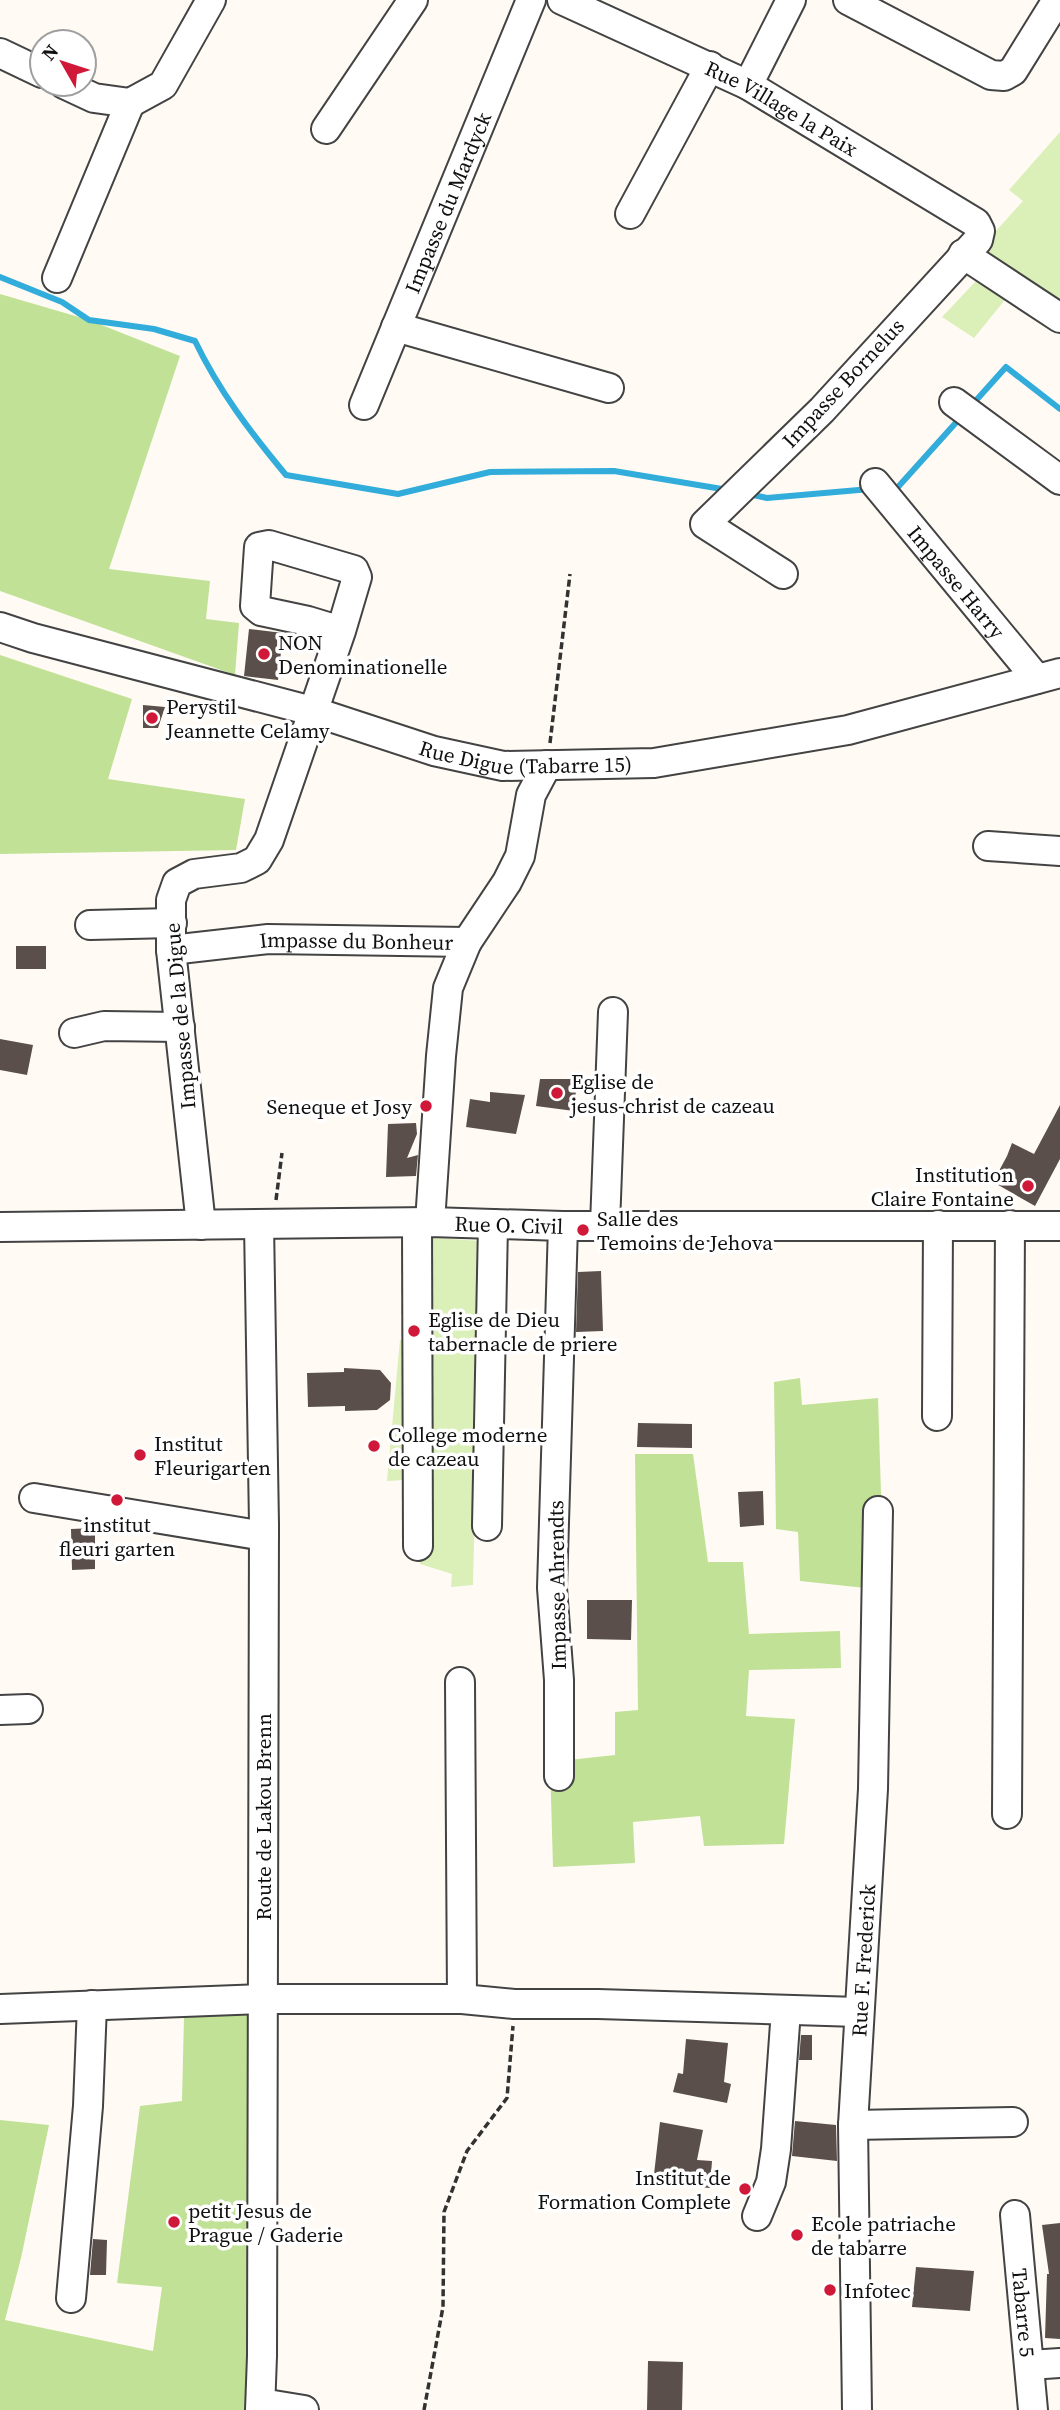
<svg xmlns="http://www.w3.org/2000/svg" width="1060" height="2410" viewBox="0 0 1060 2410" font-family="'Source Serif 4',serif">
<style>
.green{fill:#dbefb8}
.forest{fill:#c1e196}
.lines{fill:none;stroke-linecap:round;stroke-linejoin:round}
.stream{stroke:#32addb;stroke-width:6}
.building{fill:#5a4f4b}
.minor-casing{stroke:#434343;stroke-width:32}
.path{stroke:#323232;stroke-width:3.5;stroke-dasharray:7 3.5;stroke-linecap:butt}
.minor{stroke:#fff;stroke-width:28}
.poi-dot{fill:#d01939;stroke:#fff;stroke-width:2.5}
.labels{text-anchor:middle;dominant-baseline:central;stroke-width:7;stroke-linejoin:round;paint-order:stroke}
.street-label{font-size:21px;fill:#101010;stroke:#fff}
.poi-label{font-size:21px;fill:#101010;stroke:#fff;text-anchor:start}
</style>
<rect width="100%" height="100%" fill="#fffbf4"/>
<g class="green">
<polygon points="1060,132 1060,322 1013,290 974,338 942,317 993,263 976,253 1023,201 1009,190"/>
<polygon points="420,1237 481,1241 473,1585 451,1587 452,1574 420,1564 423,1479 387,1481 400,1340 414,1337"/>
</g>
<g class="forest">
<polygon points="0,294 89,320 180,356 109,569 210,581 206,619 239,623 235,675 0,591"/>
<polygon points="0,655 132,699 108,779 245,799 236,850 0,854"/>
<polygon points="800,1378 802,1405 878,1398 884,1590 800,1581 798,1532 776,1529 774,1382"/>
<polygon points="635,1454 693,1454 708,1562 743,1562 749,1634 840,1631 841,1668 749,1670 746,1716 795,1719 784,1844 704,1846 700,1816 633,1822 635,1863 553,1867 550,1762 615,1755 615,1712 638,1710"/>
<polygon points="255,2009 256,2356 245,2410 0,2410 0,2120 49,2125 21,2258 5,2320 153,2351 162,2287 117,2283 140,2106 182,2101 184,2016"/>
</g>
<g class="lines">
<g class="stream">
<path d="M0 277 62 302 89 320 154 329 195 341C219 391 251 433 286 475L398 494 490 472 614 471 728 490"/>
<polyline points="971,406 1006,367 1060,409"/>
<polyline points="888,488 898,487 961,417"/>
<polyline points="749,494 767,498 870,489"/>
</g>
</g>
<g class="building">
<polygon points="249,629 283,633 278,680 244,676"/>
<polygon points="143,705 165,707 158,728 143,728"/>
<rect x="16" y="946" width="30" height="23"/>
<polygon points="0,1039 33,1045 27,1075 0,1070"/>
<polygon points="540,1079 577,1079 574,1111 536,1106"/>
<polygon points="490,1092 525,1095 516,1134 466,1127 470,1099 490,1102"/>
<polygon points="1060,1105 1060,1159 1035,1206 993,1182 1007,1156 1012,1143 1034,1154"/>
<polygon points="416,1123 417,1134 407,1158 418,1155 416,1176 386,1177 388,1124"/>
<polygon points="601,1271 603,1331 576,1332 578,1272"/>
<polygon points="344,1368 380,1370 391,1383 390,1400 377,1410 345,1411 345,1406 308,1407 307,1373 344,1372"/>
<polygon points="638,1423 692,1424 692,1448 637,1447"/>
<polygon points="763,1491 764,1525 740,1527 738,1492"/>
<polygon points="95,1528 95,1569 72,1570 71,1529"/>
<polygon points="587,1600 632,1600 631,1640 587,1639"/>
<polygon points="801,2035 812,2035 812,2060 799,2060"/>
<polygon points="686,2039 728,2043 724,2082 731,2084 727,2103 673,2092 678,2073 683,2074"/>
<polygon points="795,2121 836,2125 837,2161 792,2156"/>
<polygon points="660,2122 703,2130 697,2160 712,2161 710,2188 653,2183"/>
<polygon points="1060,2223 1060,2339 1045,2338 1047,2274 1049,2274 1042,2225"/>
<polygon points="93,2239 107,2240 106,2275 90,2275"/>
<polygon points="916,2267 974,2271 970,2311 912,2307"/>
<polygon points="648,2361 683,2362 682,2410 647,2410"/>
</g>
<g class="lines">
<g class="minor-casing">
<g id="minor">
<path id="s1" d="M562 0 748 85 976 223 980 231 978 240 822 410 705 524 783 574"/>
<polyline points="848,0 991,75 1004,76 1013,71 1057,0"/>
<polyline points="0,53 42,73"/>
<polyline points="64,84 94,98 130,103 163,85 211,0"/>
<polyline points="748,85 791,0"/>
<polyline points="326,129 413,0"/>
<polyline points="630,214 710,66"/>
<polyline points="963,254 1060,318"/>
<polyline points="57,278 130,103"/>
<polyline points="396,327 609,388"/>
<polyline points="954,402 1060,480"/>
<path id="s2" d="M364 405 531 0"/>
<path id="s3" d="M875 483 1037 679"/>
<path id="s4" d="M0 627 33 638 312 711 434 751 503 766 654 763 848 730 1060 673"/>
<polyline points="988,846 1060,851"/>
<polyline points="90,925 172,923"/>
<polyline points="467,942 507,882 520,856 531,795 547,765"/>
<path id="s5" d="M171 950 268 939 467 942 448 988 441 1056 430 1222"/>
<polyline points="74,1033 104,1026 180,1027"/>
<polyline points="417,1223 418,1546"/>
<polyline points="259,1224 264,1524 262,2356 260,2410"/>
<polyline points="201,1225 171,950 171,900 177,883 194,874 241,868 257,860 269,840 341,631 357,577 354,570 269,545 259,547 255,606 261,611 308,621 341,631"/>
<polyline points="605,1225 613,1012"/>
<path id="s6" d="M0 1227 430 1222 563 1226H1060"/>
<polyline points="937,1416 938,1225"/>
<polyline points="34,1498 264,1536"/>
<polyline points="487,1526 493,1224"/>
<polyline points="460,1682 462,1999 514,2004 598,2004 858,2012"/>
<polyline points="0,1710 28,1709"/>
<polyline points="559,1776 559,1680 552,1588 563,1226"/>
<polyline points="1007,1814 1010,1225"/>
<polyline points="0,2009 262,1999 462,1999"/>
<polyline points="853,2125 1013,2122"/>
<path id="s7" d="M1015 2215 1033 2410"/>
<polyline points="757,2216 771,2182 776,2149 786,2010"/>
<polyline points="71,2298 88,2106 92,2005"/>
<polyline points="1030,2365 1060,2363"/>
<polyline points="261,2403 304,2410"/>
<path id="s8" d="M857 2410 853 2125 873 1789 878 1511"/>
</g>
</g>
<g class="path">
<polyline points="550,743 570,574"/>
<polyline points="276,1200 282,1153"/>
<polyline points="424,2410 443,2307 444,2212 467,2151 507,2098 513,2026"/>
</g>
<use href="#minor" class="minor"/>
</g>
<g class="poi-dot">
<circle cx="264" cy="654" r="7"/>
<circle cx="152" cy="718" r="7"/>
<circle cx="557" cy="1093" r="7"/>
<circle cx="426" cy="1106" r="7"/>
<circle cx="1028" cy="1186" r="7"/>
<circle cx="583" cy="1230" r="7"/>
<circle cx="414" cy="1331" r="7"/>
<circle cx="374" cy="1446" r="7"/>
<circle cx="140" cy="1455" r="7"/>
<circle cx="117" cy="1500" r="7"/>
<circle cx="745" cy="2189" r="7"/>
<circle cx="174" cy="2222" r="7"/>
<circle cx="797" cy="2235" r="7"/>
<circle cx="830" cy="2290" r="7"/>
</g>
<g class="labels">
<g class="street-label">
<text stroke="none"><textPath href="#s1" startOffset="245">Rue Village la Paix</textPath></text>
<text stroke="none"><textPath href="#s2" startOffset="219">Impasse du Mardyck</textPath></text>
<text transform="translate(843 383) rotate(-47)">Impasse Bornelus</text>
<text stroke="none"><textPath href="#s3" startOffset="128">Impasse Harry</textPath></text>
<text stroke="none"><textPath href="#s4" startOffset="544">Rue Digue (Tabarre 15)</textPath></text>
<text stroke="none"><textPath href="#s5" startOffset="186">Impasse du Bonheur</textPath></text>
<text transform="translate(180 1016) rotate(-95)">Impasse de la Digue</text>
<text stroke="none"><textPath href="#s6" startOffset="509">Rue O. Civil</textPath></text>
<text transform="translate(557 1585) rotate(-91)">Impasse Ahrendts</text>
<text transform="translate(263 1817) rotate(-90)">Route de Lakou Brenn</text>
<text stroke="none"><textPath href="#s8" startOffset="450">Rue F. Frederick</textPath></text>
<text stroke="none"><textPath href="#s7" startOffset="98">Tabarre 5</textPath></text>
</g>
<g class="poi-label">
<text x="278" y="642">NON<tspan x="278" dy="24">Denominationelle</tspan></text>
<text x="166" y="706">Perystil<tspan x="166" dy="24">Jeannette Celamy</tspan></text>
<text x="571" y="1081">Eglise de<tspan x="571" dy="24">jesus-christ de cazeau</tspan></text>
<text x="412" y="1106" text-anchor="end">Seneque et Josy</text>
<text x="1014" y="1174" text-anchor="end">Institution<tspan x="1014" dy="24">Claire Fontaine</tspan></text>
<text x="597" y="1218">Salle des<tspan x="597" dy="24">Temoins de Jehova</tspan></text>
<text x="428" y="1319">Eglise de Dieu<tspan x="428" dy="24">tabernacle de priere</tspan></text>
<text x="388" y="1434">College moderne<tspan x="388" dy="24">de cazeau</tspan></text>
<text x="154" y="1443">Institut<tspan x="154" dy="24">Fleurigarten</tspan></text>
<text x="117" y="1524" text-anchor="middle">institut<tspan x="117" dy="24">fleuri garten</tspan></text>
<text x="731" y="2177" text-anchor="end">Institut de<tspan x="731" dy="24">Formation Complete</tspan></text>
<text x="188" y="2210">petit Jesus de<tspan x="188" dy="24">Prague / Gaderie</tspan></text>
<text x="811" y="2223">Ecole patriache<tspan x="811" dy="24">de tabarre</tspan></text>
<text x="844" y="2290">Infotec</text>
</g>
</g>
<g transform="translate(63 63) rotate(309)"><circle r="33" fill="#ffffff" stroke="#9f9f9f" stroke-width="2"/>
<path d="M0-5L12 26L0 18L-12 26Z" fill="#d01939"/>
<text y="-10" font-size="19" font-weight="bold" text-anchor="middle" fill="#101010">N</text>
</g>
</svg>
